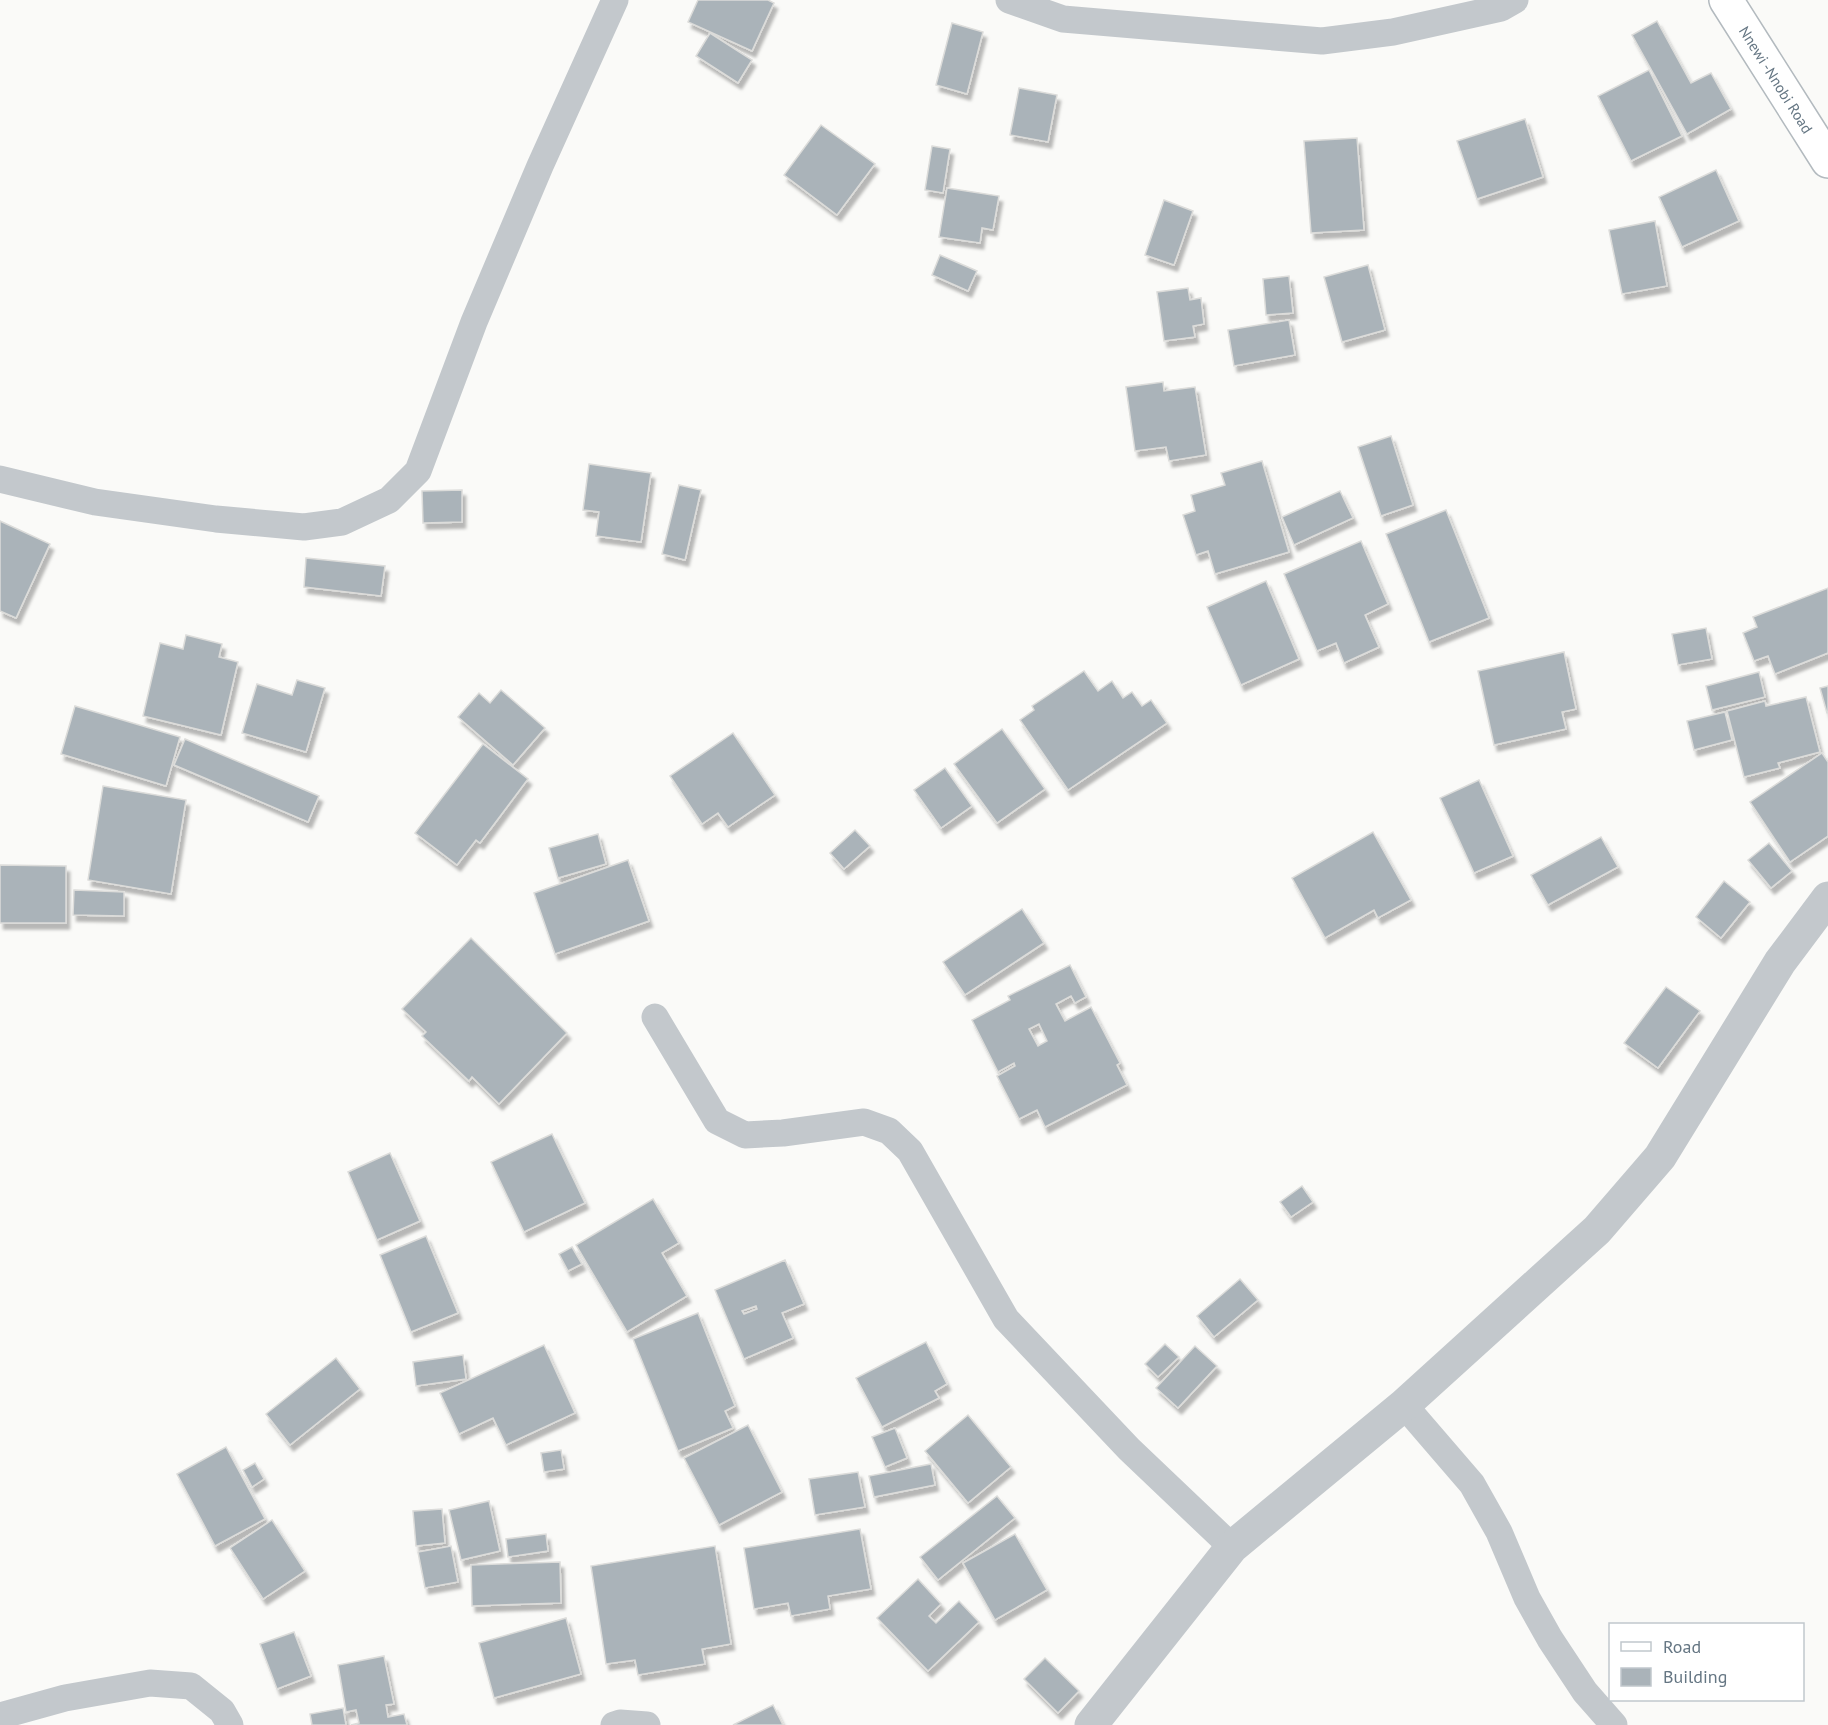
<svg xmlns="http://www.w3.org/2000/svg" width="1828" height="1725" viewBox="0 0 1828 1725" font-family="'PT Sans',sans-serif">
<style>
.building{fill:#aab3b9;stroke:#dcdcda;stroke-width:1.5;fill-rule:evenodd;filter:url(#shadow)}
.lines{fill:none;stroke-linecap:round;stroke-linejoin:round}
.secondary-casing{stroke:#b3babf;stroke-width:36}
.minor{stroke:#c3c8cc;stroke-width:27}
.tertiary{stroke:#c3c8cc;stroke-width:33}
.secondary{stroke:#fff;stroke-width:33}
.labels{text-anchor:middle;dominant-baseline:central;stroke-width:6;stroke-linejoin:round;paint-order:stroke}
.street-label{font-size:15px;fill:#657683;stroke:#fff}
</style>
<defs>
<filter id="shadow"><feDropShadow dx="3.5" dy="6" stdDeviation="1.5" flood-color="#0004"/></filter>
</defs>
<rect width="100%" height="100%" fill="#fafaf8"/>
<g class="building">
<polygon points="698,0 768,0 774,3 752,51 688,22"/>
<polygon points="1657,21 1691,83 1711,73 1731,109 1687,134 1632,35"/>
<polygon points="952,23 983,32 967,94 936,85"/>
<polygon points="710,33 752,60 738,83 696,56"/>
<polygon points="1649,70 1682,136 1631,161 1598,96"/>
<polygon points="1019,88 1057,95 1048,142 1010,135"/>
<polygon points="1525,119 1543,177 1477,199 1457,141"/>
<polygon points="821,125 875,164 837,215 784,175"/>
<polygon points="1357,138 1364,230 1311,233 1304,141"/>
<polygon points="932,146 950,149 943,193 925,190"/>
<polygon points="1716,170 1739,221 1682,247 1659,197"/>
<polygon points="947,188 999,196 993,230 982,228 980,243 939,237"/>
<polygon points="1164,200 1193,211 1174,265 1145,255"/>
<polygon points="1655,221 1667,286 1622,294 1609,230"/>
<polygon points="940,255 977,271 968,291 932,275"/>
<polygon points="1368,265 1385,330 1342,342 1324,277"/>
<polygon points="1289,276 1293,313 1266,315 1263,279"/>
<polygon points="1188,288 1190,300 1201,298 1204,324 1193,326 1195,337 1164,341 1157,292"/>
<polygon points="1289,320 1295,355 1234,366 1228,330"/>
<polygon points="1163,382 1164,391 1195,387 1206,455 1169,461 1166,447 1135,451 1126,387"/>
<polygon points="1391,436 1413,505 1381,516 1358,447"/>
<polygon points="1262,461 1289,552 1215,574 1208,551 1196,555 1183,515 1195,511 1191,495 1225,485 1221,473"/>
<polygon points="589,464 651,473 641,542 596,536 599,512 583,510"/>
<polygon points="679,485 701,490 685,560 662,554"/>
<polygon points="462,490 462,522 423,523 422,491"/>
<polygon points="1340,491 1353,518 1294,545 1282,517"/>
<polygon points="1446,510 1489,618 1429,642 1386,534"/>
<polygon points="0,521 50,544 16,618 0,611"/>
<polygon points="1361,541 1388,604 1365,615 1379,647 1344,663 1336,643 1317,651 1284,574"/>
<polygon points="306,558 385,566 381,596 304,587"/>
<polygon points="1266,581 1299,659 1241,685 1207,607"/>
<polygon points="1828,588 1828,653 1775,674 1768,656 1754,661 1743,633 1757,627 1753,617"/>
<polygon points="1706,628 1712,659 1678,665 1672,634"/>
<polygon points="186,635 222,644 219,657 238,662 221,735 143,716 160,643 183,649"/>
<polygon points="1564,652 1576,709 1562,712 1566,729 1494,745 1478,671"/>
<polygon points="1084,671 1098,691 1112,681 1123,698 1132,692 1142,706 1151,700 1167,723 1068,790 1020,720 1034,710 1032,706"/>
<polygon points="1759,672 1765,697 1712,710 1706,686"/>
<polygon points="297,680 325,688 306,752 242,733 257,684 292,695"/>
<polygon points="1828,686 1828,713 1827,713 1820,688"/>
<polygon points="501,690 545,728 513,765 458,717 479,693 490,703"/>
<polygon points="1806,697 1820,752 1778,763 1780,768 1744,777 1727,711 1765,701 1766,706"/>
<polygon points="75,706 180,737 166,786 61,754"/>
<polygon points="1725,712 1732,740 1694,750 1687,721"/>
<polygon points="1002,729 1045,789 997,823 954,764"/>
<polygon points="733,733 775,795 728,827 718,813 702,824 670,776"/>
<polygon points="185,739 319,796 308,822 174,765"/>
<polygon points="483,744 528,779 480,843 476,840 457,865 415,833"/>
<polygon points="1822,753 1828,762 1828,836 1790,862 1750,802"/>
<polygon points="945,768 972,806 941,828 914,790"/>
<polygon points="1479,780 1513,856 1474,873 1440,798"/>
<polygon points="103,786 186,800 171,894 88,880"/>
<polygon points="855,830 870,846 844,869 830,853"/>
<polygon points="1373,832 1411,900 1378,918 1374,910 1325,938 1292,878"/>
<polygon points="598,834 606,864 558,878 549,848"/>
<polygon points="1601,837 1618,867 1548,905 1531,875"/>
<polygon points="1769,843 1792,871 1771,888 1748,860"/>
<polygon points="628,860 649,921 555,954 534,893"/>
<polygon points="0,865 66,866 66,923 0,923"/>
<polygon points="1724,881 1750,902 1721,938 1696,917"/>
<polygon points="74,890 124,892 124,916 73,915"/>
<polygon points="1022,909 1044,943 965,995 943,962"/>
<polygon points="471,938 567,1033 499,1104 472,1077 469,1081 422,1036 426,1032 402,1009"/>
<path d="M1070 965 1086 997 1075 1003 1071 996 1056 1004 1065 1021 1091 1007 1120 1063 1117 1065 1127 1085 1045 1127 1037 1110 1019 1119 997 1076 1015 1066 1014 1063 998 1072 972 1020 1010 1000 1008 996ZM1039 1024 1047 1041 1038 1046 1029 1029Z"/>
<polygon points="1666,987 1700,1011 1658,1068 1624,1043"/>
<polygon points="552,1134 585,1203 524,1232 491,1162"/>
<polygon points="390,1153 420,1221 377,1240 348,1172"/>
<polygon points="1302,1186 1313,1202 1291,1217 1280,1202"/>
<polygon points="653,1199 679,1243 662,1253 687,1296 627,1332 576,1245"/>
<polygon points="426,1236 458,1313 411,1332 380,1255"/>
<polygon points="572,1247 582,1264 568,1271 559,1254"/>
<path d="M785 1260 804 1304 782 1313 793 1338 744 1359 715 1290ZM756 1306 757 1309 744 1314 742 1311Z"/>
<polygon points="1240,1279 1258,1300 1214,1337 1197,1316"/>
<polygon points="698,1313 735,1406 725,1411 733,1428 678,1451 633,1339"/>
<polygon points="926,1342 947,1384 935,1391 939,1398 882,1427 856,1378"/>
<polygon points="1165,1344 1179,1357 1158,1377 1145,1364"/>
<polygon points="544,1345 575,1413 506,1445 493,1418 459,1434 440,1393"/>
<polygon points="1195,1346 1217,1366 1178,1408 1156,1388"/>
<polygon points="463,1355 466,1379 416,1386 413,1362"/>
<polygon points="336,1358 360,1389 290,1445 266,1414"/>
<polygon points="968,1415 1011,1467 968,1503 925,1451"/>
<polygon points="748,1425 782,1492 719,1525 684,1458"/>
<polygon points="895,1428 907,1458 885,1467 872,1437"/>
<polygon points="226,1447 265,1519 215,1546 177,1474"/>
<polygon points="561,1450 564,1469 544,1472 541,1453"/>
<polygon points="255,1463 264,1479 252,1487 243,1470"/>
<polygon points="931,1464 935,1485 874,1497 869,1476"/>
<polygon points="858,1472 865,1507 815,1515 809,1479"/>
<polygon points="997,1496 1015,1518 938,1580 920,1557"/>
<polygon points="489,1501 500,1551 461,1560 449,1510"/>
<polygon points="442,1509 445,1543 416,1546 413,1511"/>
<polygon points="272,1520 305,1571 263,1599 230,1548"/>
<polygon points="860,1529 871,1589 828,1596 830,1609 791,1616 788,1603 754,1609 744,1548"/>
<polygon points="546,1534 548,1551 508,1557 506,1539"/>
<polygon points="1015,1534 1047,1590 995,1620 963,1563"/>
<polygon points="451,1546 458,1582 425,1588 418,1552"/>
<polygon points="715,1546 731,1644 702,1649 705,1664 638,1675 635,1660 606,1664 591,1566"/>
<polygon points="560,1562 561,1603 472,1606 471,1565"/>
<polygon points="918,1579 941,1604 929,1616 936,1623 959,1601 979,1622 928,1671 877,1618"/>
<polygon points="566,1618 581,1674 494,1698 479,1643"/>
<polygon points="294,1632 311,1676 277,1689 260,1644"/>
<polygon points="384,1656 394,1704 386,1705 388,1717 404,1714 407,1725 351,1725 359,1723 356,1710 346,1712 338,1665"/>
<polygon points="1045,1658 1079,1691 1058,1713 1024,1679"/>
<polygon points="773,1705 783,1725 733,1725"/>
<polygon points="343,1708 346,1725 312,1725 310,1714"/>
</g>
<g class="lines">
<g class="secondary-casing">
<g id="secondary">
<path id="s1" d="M1726 0 1828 161"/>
</g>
</g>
<g class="minor">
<polyline points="1009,0 1063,19 1322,41 1393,32 1501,8 1515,0"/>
<polyline points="0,479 95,502 216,519 304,527 342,522 389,500 418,471 474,322 540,166 615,0"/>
<polyline points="655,1017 717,1121 745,1135 783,1133 864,1122 889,1131 910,1151 1006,1319 1129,1449 1232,1547"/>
<polyline points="1404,1405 1472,1484 1499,1532 1527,1598 1550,1639 1585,1692 1614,1725"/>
<polyline points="0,1716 65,1698 150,1683 191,1686 222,1711 230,1725"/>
<polyline points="614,1725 620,1723 647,1725"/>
</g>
<polyline class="tertiary" points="1091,1725 1232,1547 1404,1405 1597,1230 1660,1157 1780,962 1828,898"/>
<use href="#secondary" class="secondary"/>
</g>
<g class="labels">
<g class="street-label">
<text stroke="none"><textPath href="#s1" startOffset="94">Nnewi -Nnobi Road</textPath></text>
</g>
</g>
<rect x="1609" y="1623" width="195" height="78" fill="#ffffff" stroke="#c1c8cd" stroke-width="1.5"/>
<rect x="1621" y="1642" width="30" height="9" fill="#ffffff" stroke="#c1c8cd" stroke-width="1.5"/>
<text x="1663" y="1653" font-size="18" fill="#657683">Road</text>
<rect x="1621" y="1668" width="30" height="18" fill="#aab3b9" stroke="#c1c8cd" stroke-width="1.5"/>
<text x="1663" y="1683" font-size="18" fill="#657683">Building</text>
</svg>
